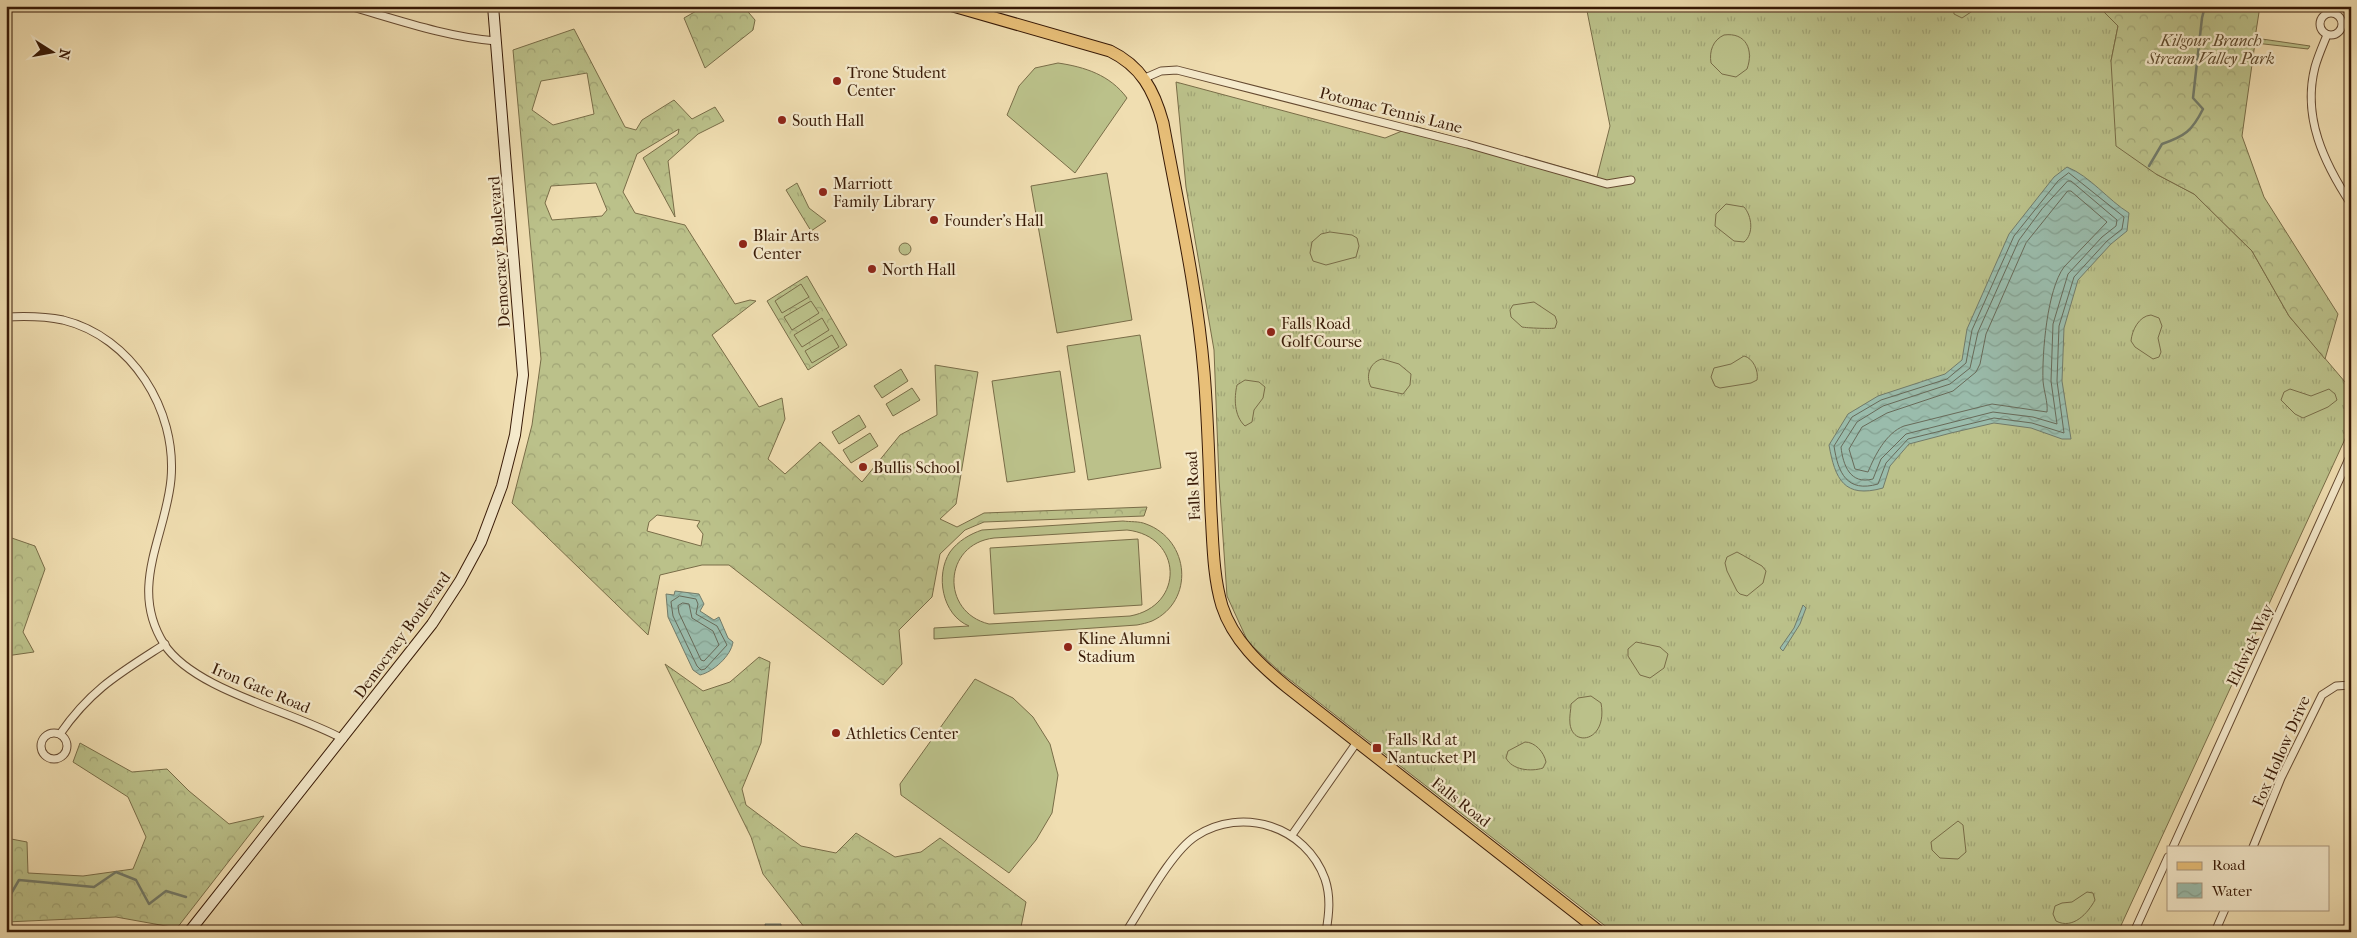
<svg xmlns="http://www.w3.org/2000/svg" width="2357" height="938" viewBox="0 0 2357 938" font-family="'IM FELL French Canon',serif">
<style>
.grass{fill:url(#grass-tufts);stroke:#796d48}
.forest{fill:url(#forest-crowns);stroke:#796d48;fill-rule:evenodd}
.pitch{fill:#bbc18a;stroke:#796d48;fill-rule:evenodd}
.water{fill:url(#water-waves);stroke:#727b6a}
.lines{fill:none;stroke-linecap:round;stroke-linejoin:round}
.shore{stroke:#686a59;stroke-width:1}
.stream{stroke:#727b6a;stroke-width:2.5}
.minor-casing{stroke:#654a31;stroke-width:9}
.secondary-casing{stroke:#371906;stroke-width:12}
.primary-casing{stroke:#371906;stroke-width:13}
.minor{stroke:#f5eacc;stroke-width:7}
.secondary{stroke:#f5eacc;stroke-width:10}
.primary{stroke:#e8bf78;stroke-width:11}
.poi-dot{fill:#8f2418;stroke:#f5eacc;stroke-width:2}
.labels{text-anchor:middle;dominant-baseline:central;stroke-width:4.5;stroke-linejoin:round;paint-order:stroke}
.park-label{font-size:16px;font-style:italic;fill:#5f4b2e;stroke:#f5eacc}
.poi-label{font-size:16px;fill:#371906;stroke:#f5eacc;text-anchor:start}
.street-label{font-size:16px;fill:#371906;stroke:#f5eacc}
</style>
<defs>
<pattern id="grass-tufts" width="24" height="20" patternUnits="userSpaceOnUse" patternTransform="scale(1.25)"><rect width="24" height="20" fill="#bbc18a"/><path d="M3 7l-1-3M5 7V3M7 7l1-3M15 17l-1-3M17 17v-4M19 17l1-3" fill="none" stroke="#a1a576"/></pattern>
<pattern id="forest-crowns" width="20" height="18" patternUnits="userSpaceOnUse" patternTransform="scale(1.25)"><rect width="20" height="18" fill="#bbc18a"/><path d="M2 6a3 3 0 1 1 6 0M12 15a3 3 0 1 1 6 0" fill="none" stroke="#a1a576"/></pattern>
<pattern id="water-waves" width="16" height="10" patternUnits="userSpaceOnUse" patternTransform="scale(1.25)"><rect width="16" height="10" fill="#9abcac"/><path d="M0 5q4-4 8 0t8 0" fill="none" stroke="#85a192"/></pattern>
</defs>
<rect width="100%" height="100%" fill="#f0deb1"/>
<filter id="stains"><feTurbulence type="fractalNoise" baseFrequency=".004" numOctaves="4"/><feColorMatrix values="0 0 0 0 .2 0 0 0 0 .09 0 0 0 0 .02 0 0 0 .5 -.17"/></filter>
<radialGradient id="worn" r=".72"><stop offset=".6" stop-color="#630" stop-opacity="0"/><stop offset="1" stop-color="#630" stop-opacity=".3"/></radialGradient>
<g class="grass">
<polygon points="1586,6 2098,6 2118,26 2111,61 2156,174 2194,194 2252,251 2289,316 2351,389 2351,426 2118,932 1613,932 1280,672 1248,642 1227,596 1219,479 1214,350 1186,187 1176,82 1385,138 1414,126 1597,177 1610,126"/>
<polygon points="797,183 809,208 826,221 811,231 786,190"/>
<circle cx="905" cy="249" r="6"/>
</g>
<g class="forest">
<polygon points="705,6 743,6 755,20 753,30 705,68 684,18"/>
<polygon points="2098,6 2260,6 2255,38 2310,46 2308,49 2255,43 2242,136 2264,197 2338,314 2325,359 2289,316 2252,251 2194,194 2156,174 2116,146 2111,61 2118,26"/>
<path d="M574 29 625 127 636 130 642 120 674 100 692 119 715 107 724 121 698 134 668 161 675 217 643 158 678 134 679 129 637 154 623 192 635 213 685 225 735 304 750 300 756 301 712 335 759 407 782 398 785 419 768 459 785 474 820 442 862 482 900 435 937 415 935 365 978 372 956 504 940 519 957 527 984 513 1147 507 1144 516 984 522 965 530 940 554 932 597 899 630 902 664 883 685 729 565H702L660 575 648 635 512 503 532 425 541 359 513 50ZM587 73 594 114 553 125 532 110 541 81ZM596 183 607 210 602 216 552 220 545 203 551 186ZM657 515 700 521 697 526 703 534 701 546 647 531 649 522Z"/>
<polygon points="807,276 847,345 808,370 767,301"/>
<polygon points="6,536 35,546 45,569 23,632 34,652 6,656"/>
<polygon points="759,657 770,662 761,743 742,789 746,805 801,846 836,853 856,833 895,857 921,852 940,838 1026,902 1020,932 808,932 763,874 751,837 665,664 703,691 730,682"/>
<polygon points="80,743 132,772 167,769 189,791 229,824 264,816 177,928 116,917 6,922 6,838 27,842 28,873 83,876 133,869 146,837 128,797 73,762"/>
</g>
<g class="pitch">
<polygon points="1953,6 1980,6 1962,18 1954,14"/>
<path d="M1724 35C1746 32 1754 50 1747 69L1736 77 1722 74 1711 63C1709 51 1713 40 1724 35Z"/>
<path d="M1058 63C1085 67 1110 75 1127 98L1075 173 1007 115 1019 86 1035 68Z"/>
<polygon points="1107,173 1132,320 1057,333 1031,186"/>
<path d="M1726 204 1744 207C1752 216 1754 234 1744 242L1734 241 1715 226 1716 214Z"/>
<polygon points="1330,232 1352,235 1357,238 1359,246 1356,257 1326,265 1313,261 1310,253 1312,242 1321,234"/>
<polygon points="801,284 809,297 782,313 775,301"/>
<polygon points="811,301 819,313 792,330 784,317"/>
<path d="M1534 302 1555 316 1557 322 1555 328C1553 329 1526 328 1522 327L1511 317 1510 310 1513 305Z"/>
<path d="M2151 315 2159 318 2162 326 2158 338 2161 352 2159 357 2153 359 2135 347 2131 341C2132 330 2139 316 2151 315Z"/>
<polygon points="822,318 829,330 802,347 794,335"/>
<polygon points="832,335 839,347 812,363 805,351"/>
<polygon points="1140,335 1161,468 1088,480 1067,346"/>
<path d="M1744 356C1753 358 1759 371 1757 380L1751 383 1720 388 1715 386 1711 377 1714 368 1731 364Z"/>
<path d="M1382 359 1399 364 1411 374 1410 385 1403 394 1371 387C1365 376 1370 362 1382 359Z"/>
<polygon points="901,369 908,381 882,398 874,386"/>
<polygon points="1060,371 1075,472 1007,482 992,381"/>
<path d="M1245 380 1259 382 1265 387 1263 398 1254 410 1252 422 1245 426C1234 416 1234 398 1237 385Z"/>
<polygon points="912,388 920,400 893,416 886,404"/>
<polygon points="2290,389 2311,396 2329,389 2335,394 2337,400 2328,407 2303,418 2295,414 2281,400 2284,392"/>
<polygon points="859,415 866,427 839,444 832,432"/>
<polygon points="870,433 878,446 851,463 843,450"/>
<path d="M1123 521C1130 522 1139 521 1146 524 1190 540 1195 601 1152 621 1147 623 1142 624 1137 625L934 639V628L969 626C942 615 935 575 950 552 958 541 970 534 982 530ZM1127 530C1183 536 1185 606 1130 616L989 624C940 612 943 544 994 538Z"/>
<polygon points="1138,539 1142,605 994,614 990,548"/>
<polygon points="1737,552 1762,566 1766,571 1763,583 1747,596 1740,594 1737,591 1727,571 1725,563 1727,557"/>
<polygon points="1636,642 1660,647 1668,654 1664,668 1650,678 1640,675 1628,656 1628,649"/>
<polygon points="975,679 1013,698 1033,717 1050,744 1058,775 1052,813 1036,840 1009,873 901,795 900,784"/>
<path d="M1591 696 1601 703C1608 741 1573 748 1570 724 1569 717 1571 710 1571 704L1578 698Z"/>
<path d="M1525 742C1535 742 1544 752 1546 762L1543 768C1531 772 1512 770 1506 758L1508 751Z"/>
<polygon points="1958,821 1963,825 1966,852 1958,859 1940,858 1932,850 1931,842"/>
<path d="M2087 892 2093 893 2095 900C2088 913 2073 930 2056 921L2053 914 2055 906 2062 903 2072 902Z"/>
</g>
<g class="water">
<path d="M2067 167C2090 176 2108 200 2129 213L2127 231 2111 244 2078 280 2064 328 2062 381 2071 439H2062L2031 428 1994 423 1951 433 1909 444 1890 466 1883 488C1844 499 1835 479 1829 445L1848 414 1878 396 1945 374 1962 360 1967 329 2009 234 2054 177Z"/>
<path d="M675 591 699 594 704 604 700 611 714 620 719 617 728 638 733 642C731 656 713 672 700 675L693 670 668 617 666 594 674 595Z"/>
<polygon points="1803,605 1806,608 1800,624 1783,651 1780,648 1794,628"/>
<polygon points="765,924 781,924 781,932 766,932"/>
</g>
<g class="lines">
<g class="shore">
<path d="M2069 173 2124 217 2122 229 2107 241 2074 277 2059 326 2057 381 2064 433 2032 423 1994 418 1908 439 1886 463 1878 484C1847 493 1838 473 1834 446L1852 417 1881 400 1947 379 1966 363 1972 330 2014 236 2058 181Z"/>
<path d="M2068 181H2071L2117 220 2116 226 2102 237 2068 274 2053 324 2051 381 2057 424 2033 417 1993 412 1906 434 1881 459 1873 479C1850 485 1843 465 1841 447L1857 422 1883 406 1950 384 1970 368 1978 332 2019 240 2042 209Z"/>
<path d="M2068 191H2071L2107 222 2064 267C2047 290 2042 353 2043 381 2044 392 2048 402 2047 412L1992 404 1904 426C1886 433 1875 455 1868 472L1855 469 1849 449 1862 427 1887 413 1953 391 1976 372 1980 364 1986 334 2026 243Z"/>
<polygon points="680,596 696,599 698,604 696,614 717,626 727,645 705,669 701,670 697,666 673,616 671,602"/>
<polygon points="683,603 689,604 692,618 713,631 719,645 704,661 701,660 679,613 678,606"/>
</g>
<g class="stream">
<path d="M2149 166 2162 144C2185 136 2192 131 2203 109L2193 98 2202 18 2205 6"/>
<polyline points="6,899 8,899 19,880 94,887 116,872 136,880 149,904 166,891 186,897"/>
</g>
<g class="minor-casing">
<g id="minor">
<path d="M349 6C398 20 446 37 496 41"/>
<circle cx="2331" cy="24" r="11"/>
<path d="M2327 35C2323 45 2318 56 2315 67 2302 117 2324 163 2351 204"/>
<polyline points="1145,78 1161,71 1177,70 1467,144 1607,184 1631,180"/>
<path d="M6 317C26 316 44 316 63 320 132 337 177 410 171 479 166 536 128 587 164 644 195 691 293 711 343 739"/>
<circle cx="54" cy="746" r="13"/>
<path d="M60 734C91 689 120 673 165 644"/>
<polyline points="1292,835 1357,742"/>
<polyline points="2173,847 2351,454"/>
<polyline points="2253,847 2281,778 2322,695 2336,686 2351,685"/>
<path d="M1126 932C1143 906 1171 852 1196 836 1242 806 1306 826 1325 879 1331 897 1329 914 1326 932"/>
<polyline points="2134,932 2168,857"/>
<polyline points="2215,932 2225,909"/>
<polyline points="2346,932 2351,926"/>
</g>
</g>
<g class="secondary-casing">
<polyline id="secondary" points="189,932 432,624 460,581 481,542 502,486 515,435 523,375 493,6"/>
</g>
<g class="primary-casing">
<path id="primary" d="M953 6 1110 51C1141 66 1154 90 1163 123 1178 205 1197 289 1204 372 1208 419 1209 466 1211 512 1213 543 1213 576 1222 606 1233 640 1260 665 1287 687L1600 932"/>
</g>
<use href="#minor" class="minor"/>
<use href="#secondary" class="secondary"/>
<use href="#primary" class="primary"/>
</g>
<g class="poi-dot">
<circle cx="837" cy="81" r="5"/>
<circle cx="782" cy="120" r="5"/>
<circle cx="823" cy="192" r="5"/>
<circle cx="934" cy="220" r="5"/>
<circle cx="743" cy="244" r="5"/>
<circle cx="872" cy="269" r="5"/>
<circle cx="1271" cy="332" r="5"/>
<circle cx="863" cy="467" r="5"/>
<circle cx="1068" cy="647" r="5"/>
<circle cx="836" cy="733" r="5"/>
<rect x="1372" y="743" width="10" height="10" rx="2.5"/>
</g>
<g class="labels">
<g class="park-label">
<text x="2211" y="40">Kilgour Branch<tspan x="2211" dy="18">Stream Valley Park</tspan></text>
</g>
<g class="poi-label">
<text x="847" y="72">Trone Student<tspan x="847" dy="18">Center</tspan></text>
<text x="792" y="120">South Hall</text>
<text x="833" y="183">Marriott<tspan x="833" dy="18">Family Library</tspan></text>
<text x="944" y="220">Founder's Hall</text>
<text x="753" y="235">Blair Arts<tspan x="753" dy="18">Center</tspan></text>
<text x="882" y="269">North Hall</text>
<text x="1281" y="323">Falls Road<tspan x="1281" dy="18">Golf Course</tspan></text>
<text x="873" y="467">Bullis School</text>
<text x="1078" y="638">Kline Alumni<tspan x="1078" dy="18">Stadium</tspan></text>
<text x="846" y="733">Athletics Center</text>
<text x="1387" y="739">Falls Rd at<tspan x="1387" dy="18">Nantucket Pl</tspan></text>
</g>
<g class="street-label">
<text transform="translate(1391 110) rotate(14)">Potomac Tennis Lane</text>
<text transform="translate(499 252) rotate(-94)">Democracy Boulevard</text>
<text transform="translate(1193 486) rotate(-93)">Falls Road</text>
<text transform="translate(402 635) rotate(-54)">Democracy Boulevard</text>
<text transform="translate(2250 645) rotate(-65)">Eldwick Way</text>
<text transform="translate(261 688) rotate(23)">Iron Gate Road</text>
<text transform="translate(2281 751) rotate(-66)">Fox Hollow Drive</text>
<text transform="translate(1461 802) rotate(38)">Falls Road</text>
</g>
</g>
<rect width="2357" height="938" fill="none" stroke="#f0deb1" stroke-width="25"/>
<rect x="8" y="8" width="2342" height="923" fill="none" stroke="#371906" stroke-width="2.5"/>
<rect x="12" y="12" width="2332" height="913" fill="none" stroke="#371906"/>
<rect x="2167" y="846" width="162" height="65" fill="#f5eacc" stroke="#a9967d"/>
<rect x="2177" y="862" width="25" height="8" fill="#e8bf78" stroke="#a9967d"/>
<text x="2212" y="870" font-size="15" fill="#371906">Road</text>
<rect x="2177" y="883" width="25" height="15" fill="url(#water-waves)" stroke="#a9967d"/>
<text x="2212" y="896" font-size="15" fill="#371906">Water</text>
<g transform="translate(52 52) rotate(101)" stroke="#f5eacc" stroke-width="4" paint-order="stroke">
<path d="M0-4L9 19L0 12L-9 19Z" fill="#371906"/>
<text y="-8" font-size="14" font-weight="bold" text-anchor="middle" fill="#371906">N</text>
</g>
<rect width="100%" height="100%" filter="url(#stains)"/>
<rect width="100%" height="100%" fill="url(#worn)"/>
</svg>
